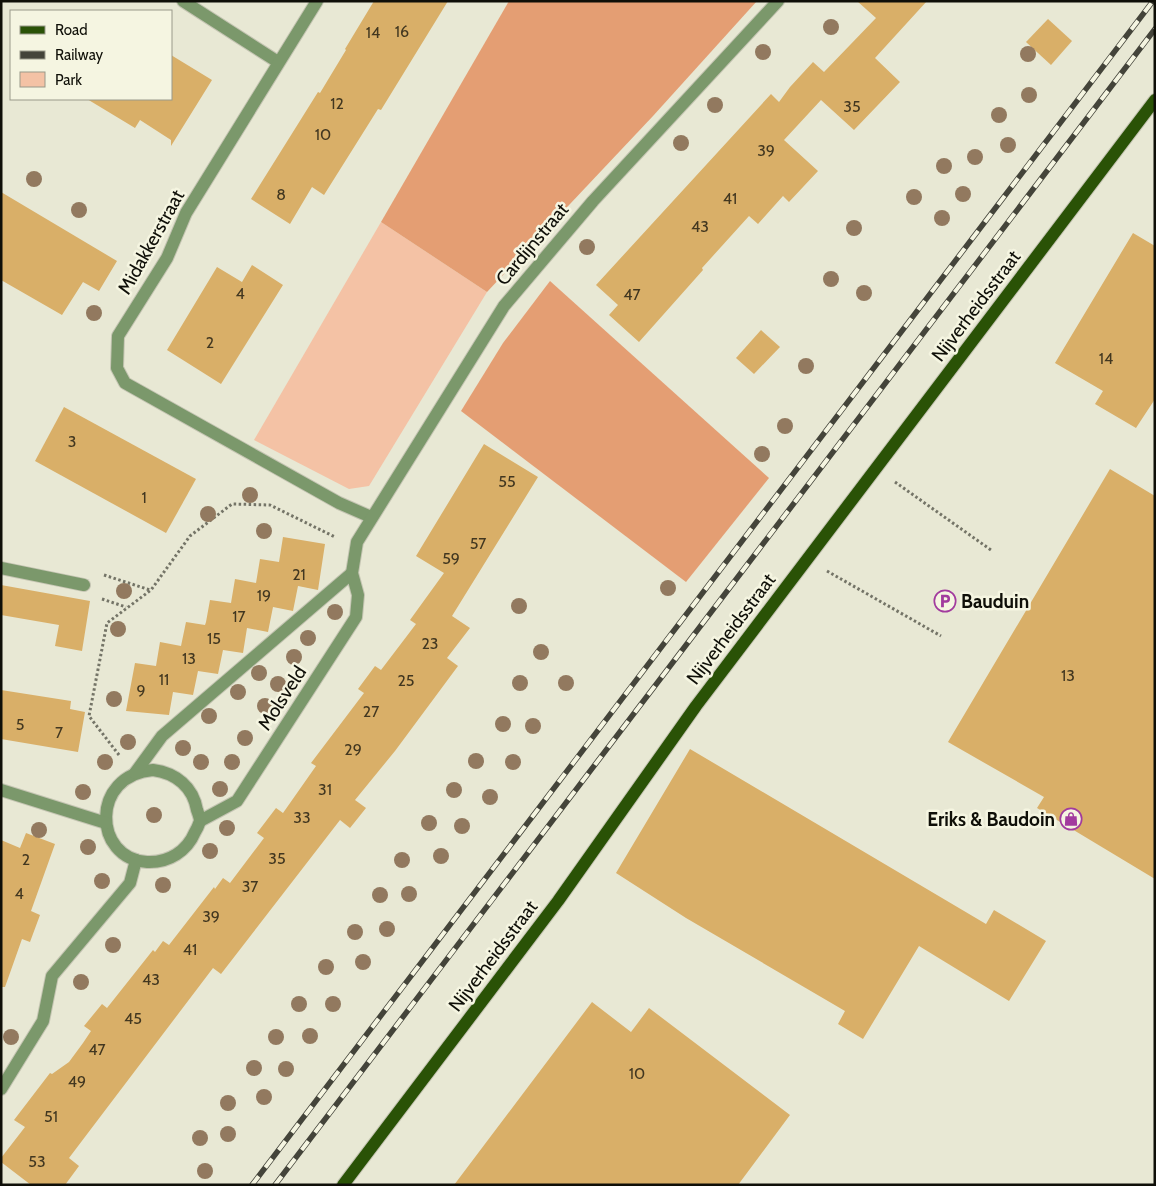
<svg xmlns="http://www.w3.org/2000/svg" width="1156" height="1186" viewBox="0 0 1156 1186" font-family="Cabin,sans-serif">
<style>
.green{fill:#f4c2a5}
.forest{fill:#e49e73}
.building{fill:#d9af68}
.lines{fill:none;stroke-linecap:round;stroke-linejoin:round}
.street-casing{stroke:#c5c5b3;stroke-width:14}
.primary-casing{stroke:#c5c5b3;stroke-width:14}
.path{stroke:#747467;stroke-width:3;stroke-dasharray:2.5 2.5;stroke-linecap:butt}
.street{stroke:#7b986b;stroke-width:12}
.primary{stroke:#2a5206;stroke-width:12}
.rail-casing{stroke:#44443a;stroke-width:5.5}
.rail{stroke:#f5f5e1;stroke-width:4;stroke-dasharray:11;stroke-linecap:butt}
.tree{fill:#92795f}
.labels{text-anchor:middle;dominant-baseline:central;stroke-width:5;stroke-linejoin:round;paint-order:stroke}
.number-label{font-size:16px;fill:#423720}
.street-label{font-size:19px;fill:#0f0f08;stroke:#f5f5e1}
.poi-label{font-size:19px;font-weight:bold;fill:#0f0f08;stroke:#f5f5e1;text-anchor:start}
</style>
<rect width="100%" height="100%" fill="#e8e8d4"/>
<polygon class="green" points="381,222 487,292 369,486 349,489 254,440"/>
<g class="forest">
<polygon points="509,1 757,1 653,116 487,292 381,222"/>
<polygon points="550,281 769,478 686,582 461,411 503,343"/>
</g>
<g class="building">
<polygon points="374,1 448,1 381,110 378,109 324,195 312,187 290,224 251,199 318,92 320,93 346,50 345,49"/>
<polygon points="857,1 927,1 875,58 900,82 854,130 821,100 784,140 818,171 789,202 783,196 758,224 749,216 702,268 703,270 639,342 609,315 618,305 596,285 771,94 779,102 790,87 813,62 824,72 876,18"/>
<polygon points="1048,19 1072,41 1051,65 1026,42"/>
<polygon points="171,55 212,80 171,146 171,140 140,120 135,128 87,99 171,99"/>
<polygon points="1,192 117,261 99,291 83,282 62,315 1,280"/>
<polygon points="1133,233 1155,246 1155,399 1136,428 1095,404 1103,391 1055,363"/>
<polygon points="252,265 283,285 221,384 167,350 217,267 242,282"/>
<polygon points="761,330 780,347 754,374 736,358"/>
<polygon points="64,407 196,479 166,533 35,461"/>
<polygon points="484,444 538,477 452,616 470,628 447,658 458,666 395,751 355,800 366,808 350,828 340,820 221,974 213,968 69,1158 79,1166 65,1185 31,1185 1,1162 1,1158 25,1127 14,1120 50,1073 52,1074 69,1062 83,1043 91,1031 84,1026 102,1004 107,1008 153,950 155,952 163,941 169,945 214,887 215,889 223,878 230,883 264,838 257,833 276,808 283,813 316,766 311,763 364,693 358,689 375,666 381,670 416,624 410,620 444,573 416,556"/>
<polygon points="1110,469 1155,496 1155,879 1037,808 1044,797 948,742"/>
<polygon points="283,537 325,544 318,590 298,586 293,611 273,607 268,632 247,628 243,653 223,650 218,674 198,671 193,695 173,692 169,715 126,711 135,663 156,666 160,642 181,646 186,622 205,625 206,622 208,623 206,622 210,600 231,603 235,579 256,583 260,559 279,562"/>
<polygon points="1,585 90,601 82,651 55,646 59,625 1,615"/>
<polygon points="1,690 71,701 70,709 85,712 78,752 1,739"/>
<polygon points="690,749 986,924 994,910 1046,941 1009,1001 919,946 863,1039 838,1024 845,1011 686,918 616,873"/>
<polygon points="26,833 55,844 31,911 40,915 30,942 22,939 5,987 1,987 1,840 20,848"/>
<polygon points="592,1002 631,1032 649,1008 790,1115 738,1185 454,1185"/>
</g>
<g class="lines">
<g class="street-casing">
<g id="street">
<polyline points="183,1 278,62"/>
<polyline points="317,1 186,213 167,258 118,336 117,368 125,383 339,503 371,517"/>
<polyline points="1,568 84,585"/>
<path d="M153 770C176 773 193 787 197 810 198 813 200 818 200 821 199 824 197 829 195 832 187 851 169 863 147 862 93 859 90 775 153 770Z"/>
<polyline points="135,773 162,736 352,573"/>
<polyline points="1,790 106,823"/>
<polyline points="200,821 237,801 356,617 358,595 352,573 357,542 504,306 593,201 778,1"/>
<polyline points="1,1089 43,1021 52,976 130,883 136,860"/>
</g>
</g>
<g class="primary-casing">
<polyline id="primary" points="343,1185 558,901 696,706 1155,100"/>
</g>
<g class="path">
<polyline points="895,482 991,550"/>
<polyline points="827,571 941,636"/>
<polyline points="104,575 150,590"/>
<polyline points="102,599 126,607"/>
<polyline points="119,755 89,716 107,623 151,590 190,536 232,504 270,505 335,537"/>
</g>
<use href="#street" class="street"/>
<use href="#primary" class="primary"/>
<g class="rail-casing">
<g id="rail">
<polyline points="252,1185 1153,1"/>
<polyline points="275,1185 1155,29"/>
</g>
</g>
<use href="#rail" class="rail"/>
</g>
<g class="tree">
<circle cx="831" cy="27" r="8"/>
<circle cx="763" cy="52" r="8"/>
<circle cx="1028" cy="54" r="8"/>
<circle cx="1029" cy="95" r="8"/>
<circle cx="715" cy="105" r="8"/>
<circle cx="999" cy="115" r="8"/>
<circle cx="681" cy="143" r="8"/>
<circle cx="1008" cy="145" r="8"/>
<circle cx="975" cy="157" r="8"/>
<circle cx="944" cy="166" r="8"/>
<circle cx="34" cy="179" r="8"/>
<circle cx="963" cy="194" r="8"/>
<circle cx="914" cy="197" r="8"/>
<circle cx="79" cy="210" r="8"/>
<circle cx="942" cy="218" r="8"/>
<circle cx="854" cy="228" r="8"/>
<circle cx="587" cy="247" r="8"/>
<circle cx="831" cy="279" r="8"/>
<circle cx="864" cy="293" r="8"/>
<circle cx="94" cy="313" r="8"/>
<circle cx="806" cy="366" r="8"/>
<circle cx="785" cy="426" r="8"/>
<circle cx="762" cy="454" r="8"/>
<circle cx="250" cy="495" r="8"/>
<circle cx="208" cy="514" r="8"/>
<circle cx="264" cy="531" r="8"/>
<circle cx="668" cy="588" r="8"/>
<circle cx="124" cy="591" r="8"/>
<circle cx="519" cy="606" r="8"/>
<circle cx="335" cy="612" r="8"/>
<circle cx="118" cy="629" r="8"/>
<circle cx="308" cy="638" r="8"/>
<circle cx="541" cy="652" r="8"/>
<circle cx="294" cy="657" r="8"/>
<circle cx="259" cy="673" r="8"/>
<circle cx="520" cy="683" r="8"/>
<circle cx="566" cy="683" r="8"/>
<circle cx="278" cy="684" r="8"/>
<circle cx="238" cy="692" r="8"/>
<circle cx="114" cy="699" r="8"/>
<circle cx="265" cy="706" r="8"/>
<circle cx="209" cy="716" r="8"/>
<circle cx="503" cy="724" r="8"/>
<circle cx="533" cy="726" r="8"/>
<circle cx="245" cy="738" r="8"/>
<circle cx="128" cy="742" r="8"/>
<circle cx="183" cy="748" r="8"/>
<circle cx="476" cy="761" r="8"/>
<circle cx="105" cy="762" r="8"/>
<circle cx="201" cy="762" r="8"/>
<circle cx="232" cy="762" r="8"/>
<circle cx="513" cy="762" r="8"/>
<circle cx="220" cy="789" r="8"/>
<circle cx="454" cy="790" r="8"/>
<circle cx="83" cy="792" r="8"/>
<circle cx="490" cy="797" r="8"/>
<circle cx="154" cy="815" r="8"/>
<circle cx="429" cy="823" r="8"/>
<circle cx="462" cy="826" r="8"/>
<circle cx="227" cy="828" r="8"/>
<circle cx="39" cy="830" r="8"/>
<circle cx="88" cy="847" r="8"/>
<circle cx="210" cy="851" r="8"/>
<circle cx="441" cy="856" r="8"/>
<circle cx="402" cy="860" r="8"/>
<circle cx="102" cy="881" r="8"/>
<circle cx="163" cy="885" r="8"/>
<circle cx="409" cy="894" r="8"/>
<circle cx="380" cy="895" r="8"/>
<circle cx="387" cy="929" r="8"/>
<circle cx="355" cy="932" r="8"/>
<circle cx="113" cy="945" r="8"/>
<circle cx="363" cy="962" r="8"/>
<circle cx="326" cy="967" r="8"/>
<circle cx="81" cy="982" r="8"/>
<circle cx="299" cy="1004" r="8"/>
<circle cx="333" cy="1004" r="8"/>
<circle cx="310" cy="1036" r="8"/>
<circle cx="11" cy="1037" r="8"/>
<circle cx="276" cy="1037" r="8"/>
<circle cx="254" cy="1068" r="8"/>
<circle cx="286" cy="1069" r="8"/>
<circle cx="264" cy="1097" r="8"/>
<circle cx="228" cy="1103" r="8"/>
<circle cx="228" cy="1134" r="8"/>
<circle cx="200" cy="1138" r="8"/>
<circle cx="205" cy="1171" r="8"/>
</g>
<defs>
<g id="parking-ring" transform="scale(1.125)"><circle r="9.5" fill="#f5f5e1" stroke="#a23b9e" stroke-width="1.5"/><path d="M-3.5-5.5H1a3.5 3.5 0 0 1 0 7H-1V5.5H-3.5ZM-1-3.4V-.6H.8a1.4 1.4 0 0 0 0-2.8Z" fill="#a23b9e"/></g>
<g id="shop-ring" transform="scale(1.125)"><circle r="9.5" fill="#f5f5e1" stroke="#a23b9e" stroke-width="1.5"/><path d="M-5-2.5h2.3a2.7 3.5 0 0 1 5.4 0H5L5.5 6h-11ZM-1.5-2.5h3a1.5 2.3 0 0 0-3 0Z" fill="#a23b9e"/></g>
</defs>
<g fill-rule="evenodd">
<use href="#parking-ring" x="945" y="601"/>
<use href="#shop-ring" x="1071" y="819"/>
</g>
<g class="labels">
<g class="number-label">
<text x="402" y="31">16</text>
<text x="373" y="32">14</text>
<text x="337" y="103">12</text>
<text x="852" y="106">35</text>
<text x="323" y="134">10</text>
<text x="766" y="150">39</text>
<text x="281" y="194">8</text>
<text x="730" y="198">41</text>
<text x="700" y="226">43</text>
<text x="240" y="293">4</text>
<text x="632" y="294">47</text>
<text x="210" y="342">2</text>
<text x="1106" y="358">14</text>
<text x="72" y="441">3</text>
<text x="507" y="481">55</text>
<text x="144" y="497">1</text>
<text x="478" y="543">57</text>
<text x="451" y="558">59</text>
<text x="299" y="574">21</text>
<text x="264" y="595">19</text>
<text x="239" y="616">17</text>
<text x="214" y="638">15</text>
<text x="430" y="643">23</text>
<text x="189" y="658">13</text>
<text x="1068" y="675">13</text>
<text x="164" y="679">11</text>
<text x="406" y="680">25</text>
<text x="141" y="690">9</text>
<text x="371" y="711">27</text>
<text x="20" y="724">5</text>
<text x="59" y="732">7</text>
<text x="353" y="749">29</text>
<text x="325" y="789">31</text>
<text x="302" y="817">33</text>
<text x="277" y="858">35</text>
<text x="26" y="859">2</text>
<text x="250" y="886">37</text>
<text x="19" y="893">4</text>
<text x="211" y="916">39</text>
<text x="190" y="949">41</text>
<text x="151" y="979">43</text>
<text x="133" y="1018">45</text>
<text x="97" y="1049">47</text>
<text x="637" y="1073">10</text>
<text x="77" y="1081">49</text>
<text x="51" y="1116">51</text>
<text x="37" y="1161">53</text>
</g>
<g class="street-label">
<text transform="translate(151 242) rotate(-61)">Midakkerstraat</text>
<text transform="translate(532 244) rotate(-50)">Cardijnstraat</text>
<text transform="translate(976 306) rotate(-53)">Nijverheidsstraat</text>
<text transform="translate(731 629) rotate(-53)">Nijverheidsstraat</text>
<text transform="translate(282 698) rotate(-57)">Molsveld</text>
<text transform="translate(493 956) rotate(-53)">Nijverheidsstraat</text>
</g>
<g class="poi-label">
<text x="961" y="601">Bauduin</text>
<text x="1055" y="819" text-anchor="end">Eriks &amp; Baudoin</text>
</g>
</g>
<rect width="1156" height="1186" fill="none" stroke="#0f0f08" stroke-width="5"/>
<rect x="10" y="10" width="162" height="90" fill="#f5f5e1" stroke="#99998a"/>
<rect x="20" y="26" width="25" height="8" fill="#2a5206" stroke="#99998a"/>
<text x="55" y="35" font-size="15" fill="#0f0f08">Road</text>
<rect x="20" y="51" width="25" height="8" fill="#44443a" stroke="#99998a"/>
<text x="55" y="60" font-size="15" fill="#0f0f08">Railway</text>
<rect x="20" y="72" width="25" height="15" fill="#f4c2a5" stroke="#99998a"/>
<text x="55" y="85" font-size="15" fill="#0f0f08">Park</text>
</svg>
